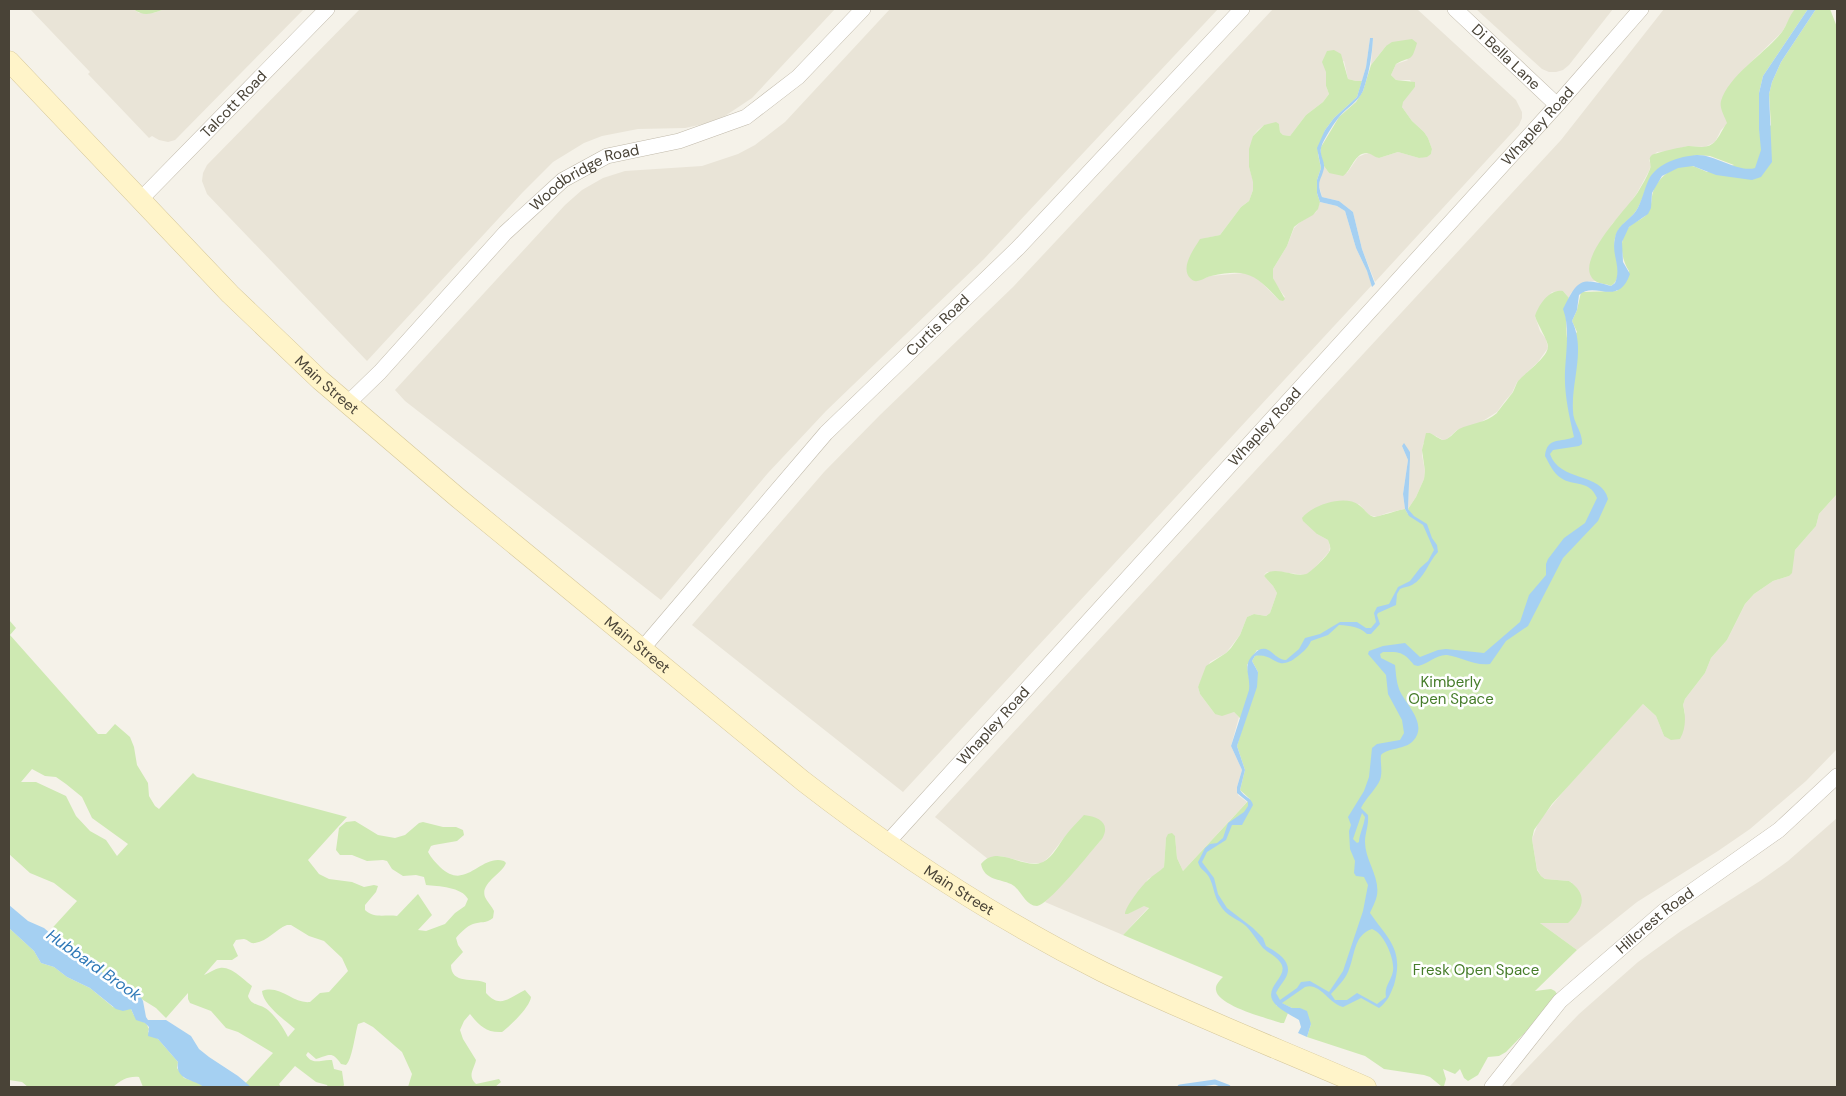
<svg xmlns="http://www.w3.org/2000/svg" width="1846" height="1096" viewBox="0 0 1846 1096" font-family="'DM Sans',sans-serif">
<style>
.residential{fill:#e9e4d7}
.green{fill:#cee9b2;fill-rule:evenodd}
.water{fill:#a5d0f2;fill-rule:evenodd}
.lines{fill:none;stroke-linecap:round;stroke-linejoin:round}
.stream{stroke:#a5d0f2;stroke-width:5}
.street-casing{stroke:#c1baab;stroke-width:16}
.secondary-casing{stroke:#d5c799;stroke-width:21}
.street{stroke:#fff;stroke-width:15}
.secondary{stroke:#fff4c9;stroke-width:20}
.labels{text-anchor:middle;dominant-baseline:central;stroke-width:5;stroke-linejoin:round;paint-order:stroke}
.street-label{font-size:15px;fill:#494337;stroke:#fff}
.park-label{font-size:15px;fill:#457c29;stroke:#fff}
.water-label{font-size:16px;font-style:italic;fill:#2e78b7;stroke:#fff}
</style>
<rect width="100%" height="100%" fill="#f5f2e9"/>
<g class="residential">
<polygon points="30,9 133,9 139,13 154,13 164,9 304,9 180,135 175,140 168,142 159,140 152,136 149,138 88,74 90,72"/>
<polygon points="360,9 835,9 752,98 725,116 704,124 685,128 638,129 602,136 584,143 553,162 522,193 367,361 207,194 202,181 203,173 207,165"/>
<polygon points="890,9 1218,9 984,259 826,411 768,473 661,600 405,401 395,390 565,205 582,190 603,178 625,171 702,166 738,154 755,145 785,122"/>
<polygon points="1273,9 1417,9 1516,100 1522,112 1522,118 1519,125 1375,282 1362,249 1353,212 1339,201 1322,197 1318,181 1324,166 1329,173 1347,173 1358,157 1365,154 1369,153 1379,158 1398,152 1419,158 1431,154 1432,149 1428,138 1424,132 1412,121 1402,107 1402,102 1415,87 1410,80 1396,80 1391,75 1396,64 1408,60 1386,46 1371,65 1373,38 1370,38 1366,67 1362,81 1356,81 1348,79 1344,61 1326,72 1326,86 1329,94 1323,102 1306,115 1290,136 1283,135 1280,132 1279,124 1264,125 1258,130 1253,136 1249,167 1253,181 1253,190 1249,201 1241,207 1220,235 1206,238 1199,280 1210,276 1244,273 1256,277 1279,300 1285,297 1275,283 1273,278 1273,269 1287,246 1294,228 1299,223 1316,212 1320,202 1337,206 1345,211 1356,248 1367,271 1372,285 903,792 692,625 824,472 880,415 1013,287"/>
<polygon points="1476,9 1613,9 1569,65 1563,70 1556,72 1549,72 1542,69"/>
<polygon points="1664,9 1795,9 1782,32 1750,63 1728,88 1721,102 1728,123 1721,130 1715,142 1705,147 1687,146 1672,151 1657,152 1649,160 1651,165 1649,171 1637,193 1626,209 1612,224 1591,276 1596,281 1589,281 1571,293 1569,298 1563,291 1552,292 1546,299 1535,316 1540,331 1546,339 1548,348 1538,362 1517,382 1512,393 1505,401 1497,412 1478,424 1457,430 1446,440 1443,440 1430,433 1423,444 1422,455 1425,471 1424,479 1416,497 1408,509 1410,452 1402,446 1408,460 1403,494 1405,509 1387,513 1377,517 1369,515 1359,504 1317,534 1328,540 1330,547 1329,552 1311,572 1305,575 1281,572 1267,572 1265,574 1264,576 1273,586 1277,593 1270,613 1266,616 1254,614 1247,617 1240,635 1226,653 1210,662 1198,687 1200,694 1215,714 1234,712 1239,717 1231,746 1242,770 1237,787 1238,795 1247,802 1183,871 1177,858 1175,836 1166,838 1164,867 1157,874 1148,879 1128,914 1144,905 1149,907 1123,935 1045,902 1102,839 1067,834 1049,857 1042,863 1029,863 1001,856 997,856 988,859 935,817 1561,140"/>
<polygon points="1837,494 1837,749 1806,781 1750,829 1718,851 1637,902 1577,950 1540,923 1542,923 1572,883 1569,881 1545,879 1541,876 1537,869 1532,839 1539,821 1567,787 1643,704 1656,716 1664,736 1685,713 1683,705 1685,699 1705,673 1711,658 1727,640 1745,604 1754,594 1773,581 1789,576 1795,550 1816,526 1819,514"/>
<polygon points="1837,818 1837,1087 1509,1087 1579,1014 1638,962 1681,931 1760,881 1788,861"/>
</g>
<g class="green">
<path d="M133 9H164C152 14 144 17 133 9Z"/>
<path d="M1795 9H1808L1763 76 1759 93 1760 137 1771 125 1769 94 1772 82 1781 62 1816 9H1830L1837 27V494L1819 514 1816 526 1795 550 1792 573 1789 576 1773 581 1754 594 1745 604 1727 640 1711 658 1705 673 1685 699 1683 705C1686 716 1686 729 1680 739L1671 740 1664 736 1656 716 1643 704 1552 804 1534 830 1532 839 1537 870 1541 876 1545 879 1569 881C1589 895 1583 909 1568 923H1540L1577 950 1535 991 1551 989 1555 991 1557 994 1541 1016 1506 1052 1499 1056 1488 1057 1478 1075 1468 1081 1464 1078 1460 1069 1455 1074 1443 1069 1446 1079 1444 1086H1441L1430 1077 1424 1075 1384 1069 1365 1056 1307 1037 1311 1024 1298 1008H1292L1281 1003 1276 1005 1288 1013 1284 1023H1281C1267 1018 1218 1006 1216 990 1215 985 1220 980 1223 977L1123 935 1149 908 1144 906 1128 914H1125C1125 907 1142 885 1148 880 1153 875 1159 872 1164 867L1166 838 1168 834 1172 833 1175 836 1177 858 1183 871 1250 799 1240 790 1245 770 1237 746 1244 722 1234 712 1222 716 1215 714 1200 694 1198 687 1206 666 1226 653 1231 648 1240 635 1247 617 1254 614 1266 616 1270 613 1277 593 1273 586 1264 576C1273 564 1294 578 1306 574 1310 573 1327 556 1329 552 1332 548 1329 544 1328 540L1317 534 1303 521 1302 518C1312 505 1345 494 1359 505 1365 509 1367 515 1374 517 1378 517 1398 510 1405 509L1408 514 1410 512 1408 509 1416 497 1424 479 1425 471 1422 450 1426 433H1430C1434 435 1439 439 1443 440 1449 440 1454 432 1459 429 1471 423 1486 423 1497 413 1498 411 1512 394 1513 392 1515 388 1516 384 1518 381 1525 373 1547 358 1548 347 1548 340 1538 326 1535 316 1539 304 1550 288 1563 291L1569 298 1564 309C1568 320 1565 332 1568 343L1577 332 1572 321 1577 310 1581 292 1617 291 1629 271C1621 259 1618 239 1629 227 1635 220 1645 220 1649 210 1652 205 1651 198 1653 192 1658 177 1676 163 1692 166 1697 167 1702 170 1707 172L1734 165 1710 156 1696 155 1650 179C1645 189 1642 202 1636 211 1629 221 1618 225 1615 238 1612 252 1626 276 1611 286 1607 284 1601 284 1597 282 1568 266 1628 208 1638 192 1642 185 1647 177 1650 169 1652 163 1647 159 1652 155 1655 153 1685 146 1689 146 1697 146 1705 149 1712 144 1718 141 1722 129 1727 123 1725 117 1719 108 1721 101 1728 76 1765 53 1782 32 1787 25 1789 16 1795 9ZM1257 650 1276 656 1261 654 1255 656 1252 661 1258 672 1250 684 1247 665Z"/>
<path d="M1412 39 1417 43C1411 63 1412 55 1396 64L1391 75 1396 80 1415 82V87L1403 102 1402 107 1412 121 1424 132 1428 138 1432 149 1431 154 1427 157 1419 158 1398 152 1379 158C1374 157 1372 154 1367 153 1354 153 1352 170 1343 176L1329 173 1324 166 1321 156V147L1339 117 1356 102 1363 91 1371 65 1386 46 1392 42Z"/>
<path d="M1334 50 1341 54 1348 79 1356 81H1362L1357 97 1334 118 1325 130 1318 154 1321 168 1317 180V193L1320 202 1318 209 1313 215 1299 223 1294 227 1287 246 1273 269V278L1285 299 1283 301 1279 300C1255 274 1247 268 1211 276 1206 277 1201 281 1197 281 1194 282 1191 279 1190 278 1180 267 1194 249 1200 239L1220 235 1241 207 1249 201 1253 190V182L1249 167V149L1253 136 1264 125 1276 122 1279 124 1280 132 1283 135 1290 136 1306 115 1323 102 1329 94 1326 86V72L1322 62 1327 51Z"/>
<path d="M9 620 16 628 10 635 98 734H106L115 724 130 737 134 747 137 765 148 783 149 796 155 806 159 809 193 773 197 777 347 817 308 860 319 874 329 879 352 882 364 887 374 885 378 886 376 892 365 905V910C375 919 385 914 397 916L418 894 432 915 418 930 426 931 445 924 455 913 465 906 468 899C462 887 438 886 426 885L424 877 416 875 403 876 392 869 387 861 383 860 367 861 352 855H340L336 850 339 828 346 822 355 821 378 835 395 838 405 835 419 823 423 822 443 827H456L463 830 464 835 457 841 434 845 431 846 428 852C431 858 436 863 440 867 466 892 480 854 504 861L506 863C502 874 480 883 485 897 487 902 492 906 494 911L493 918C486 924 481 921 473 924 467 926 460 933 456 938L458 945 463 952 451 965C451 985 474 977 486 983V993C500 1009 509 998 525 990L531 997C530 1007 511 1025 502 1032 486 1033 479 1025 470 1014L464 1021 460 1030 463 1039 476 1060C474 1070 467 1075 476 1084L499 1079 501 1082 495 1087H408L412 1074 402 1052 373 1027 364 1022 358 1024C355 1034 352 1060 346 1065L341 1064C332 1051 330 1055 316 1059L308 1052 306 1055C313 1066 321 1059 332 1060L334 1069 342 1071 344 1085 343 1087H328L327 1085 316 1082 295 1066 279 1084 281 1087H242L273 1053 238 1032 226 1028 211 1011 190 1003 188 999V993L166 1018 156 1008 74 957 45 936 77 901 54 883 30 873 9 854ZM32 769 45 776 56 777 66 784 82 797 92 818 128 844 117 856 106 840 90 831 76 816 66 796 36 782H21ZM287 925H291L309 936 324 941 342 958 348 971 329 992 320 993 310 1002C293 1004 280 984 262 991 263 1005 285 1020 295 1029L288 1037C283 1027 276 1017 268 1010 261 1004 251 1006 248 996L252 986C244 980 231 966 220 968 214 969 209 973 204 975L217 960H232L238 956 233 945 236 940C238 940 241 939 244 939 249 940 250 944 255 943 268 941 276 929 287 925Z"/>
<path d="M1084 815C1099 817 1111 823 1102 839 1092 850 1048 906 1037 906 1025 906 1021 889 1011 884 1000 879 984 880 981 864 998 843 1023 871 1043 862 1053 857 1059 844 1066 835 1071 828 1078 822 1084 815Z"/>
<path d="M9 928 34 951 41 963 54 967 67 977 90 988 113 1007 131 1009C134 1017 137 1020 146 1023L149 1029 148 1032 158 1039 178 1062 177 1068 184 1078 199 1083 204 1087H143L139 1077C128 1076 121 1080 113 1087H28L22 1082 9 1080Z"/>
</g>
<g class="water">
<path d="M1808 9H1816L1781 62 1772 82 1769 94 1772 162 1761 177 1752 180 1716 175 1693 166 1678 168 1662 176 1652 193 1651 208 1648 214 1629 227 1622 242 1623 262 1630 274C1618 308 1595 280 1579 295L1577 310 1572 321C1586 350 1571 381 1573 411 1573 423 1583 432 1582 444L1579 446 1553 450 1550 454C1559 482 1602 472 1608 499L1598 521 1563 558 1528 626 1506 641 1490 664C1473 666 1462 657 1447 655 1437 654 1428 664 1418 666L1414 665C1403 651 1399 652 1383 652L1380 654 1381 658 1395 665C1396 673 1396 681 1399 689 1405 704 1429 724 1413 741 1405 750 1389 747 1381 755 1380 763 1383 771 1380 780 1376 789 1366 798 1361 808L1368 815C1369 825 1365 833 1365 842 1365 860 1380 877 1377 895 1376 901 1372 908 1370 913 1389 940 1404 950 1394 985 1390 995 1388 1001 1379 1008L1361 998 1343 1007C1329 1004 1320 982 1305 987L1282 1003 1292 1008H1300L1307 1011 1311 1024 1307 1037 1298 1033 1301 1027 1299 1020C1292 1016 1283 1011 1277 1006 1258 988 1292 977 1280 962 1275 955 1268 953 1263 948 1257 941 1253 933 1246 926 1238 919 1226 916 1220 905 1214 897 1214 886 1209 877 1206 871 1200 870 1198 862L1205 848 1210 844 1217 843 1223 838 1228 823 1244 812 1248 806V802L1237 793V787L1242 770 1231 746 1249 690C1251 675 1241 665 1255 653 1258 650 1261 648 1266 649 1274 652 1277 660 1286 660L1299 649 1305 638 1320 634 1340 622H1357L1366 628H1371L1376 622 1374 613 1377 607 1389 604 1398 587 1410 581 1420 568 1428 561 1434 550 1423 525 1409 516 1405 509 1403 494 1408 460 1402 446 1404 443 1410 452V459L1408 509 1414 516 1427 524 1432 538 1437 545 1438 552C1428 562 1425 578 1412 585 1408 587 1404 587 1400 589L1397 594 1396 605 1378 613 1377 615 1380 624 1371 634H1367C1358 626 1351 626 1339 625L1328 635 1311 641C1308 648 1304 651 1298 656 1276 674 1275 652 1255 656L1252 661 1258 672 1257 687 1237 746 1245 770 1240 790C1244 797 1251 797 1253 805L1242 825H1232L1226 840 1207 852 1202 862 1214 878 1218 894 1227 908 1253 928 1263 938 1266 946C1278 953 1295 963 1285 979 1282 984 1278 988 1276 993L1280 1000 1297 988 1301 982 1310 981 1329 992 1343 971 1363 911 1368 885 1364 877 1356 876 1354 873 1355 861 1350 849 1349 831 1351 825 1348 817 1364 791 1369 777 1372 748 1377 744 1400 740 1404 733 1402 720 1388 694 1386 675 1368 654 1369 651 1383 646 1405 643 1420 657 1438 650 1446 649 1484 653 1520 622 1529 595 1546 575V564L1548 559 1564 538 1585 523 1597 498C1589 479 1574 487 1561 478 1553 473 1549 463 1545 456 1547 436 1561 443 1574 437 1569 415 1564 394 1565 371 1566 352 1570 327 1563 309 1578 280 1579 277 1611 286L1615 283C1622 266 1611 256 1615 238 1617 225 1629 221 1636 211 1642 202 1644 189 1649 179 1658 163 1678 157 1696 155 1715 154 1738 173 1755 168L1761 150 1759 129V93L1763 76ZM1362 813 1365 817C1364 826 1359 835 1359 842L1357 843 1353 839ZM1372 929C1384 933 1395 959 1393 971 1391 982 1384 986 1386 997L1377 1004 1357 993 1347 1000H1335L1331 994C1337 987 1344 981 1348 972 1355 957 1353 935 1372 929Z"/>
<path d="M1370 38H1373C1372 56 1369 74 1363 91 1358 102 1348 107 1340 116 1336 120 1324 139 1322 145 1318 154 1325 160 1324 168 1321 182 1316 180 1322 197L1339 201 1353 212 1362 249 1375 284 1372 287 1367 271 1356 248 1345 211 1337 206 1320 202 1317 193V180L1321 168 1317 148 1325 130 1334 118 1357 97 1366 67Z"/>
<path d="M9 905 28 921 44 928 59 941 70 954 75 956 99 970 124 989 139 994 143 1001 146 1017 148 1020H166L191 1036 199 1049 209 1057 238 1076 251 1087H204C193 1079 175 1080 178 1062L158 1039 148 1036 149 1027 145 1023 136 1020 131 1009 123 1011 116 1009 90 988 67 977 54 967 41 963 34 951 9 928Z"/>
</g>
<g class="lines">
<polyline class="stream" points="1180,1087 1215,1082 1228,1087"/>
<g class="street-casing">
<g id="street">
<path id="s1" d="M1455 9 1557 105"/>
<path id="s2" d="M140 200 327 9"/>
<path id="s3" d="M347 404 380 372 505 233 563 180 607 156 679 141 746 117 798 77 863 9"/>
<path id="s4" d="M642 649 826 433 1018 248 1242 9"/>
<path id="s5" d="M887 843 1557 105 1641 9"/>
<path id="s6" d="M1492 1087 1560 1001 1664 911 1779 830 1837 776"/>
</g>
</g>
<g class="secondary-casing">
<g id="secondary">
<path id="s7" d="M9 61 230 294 320 380 457 497 803 781C897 854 997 919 1103 972 1189 1014 1279 1049 1366 1087"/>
</g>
</g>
<use href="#street" class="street"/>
<use href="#secondary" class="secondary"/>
</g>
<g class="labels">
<g class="street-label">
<text stroke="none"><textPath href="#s1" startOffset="70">Di Bella Lane</textPath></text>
<text stroke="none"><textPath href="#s2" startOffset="134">Talcott Road</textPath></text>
<text stroke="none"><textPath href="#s5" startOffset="968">Whapley Road</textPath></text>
<text stroke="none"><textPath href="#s3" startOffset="332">Woodbridge Road</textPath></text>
<text stroke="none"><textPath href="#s4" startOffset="439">Curtis Road</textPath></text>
<text stroke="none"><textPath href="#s7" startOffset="454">Main Street</textPath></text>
<text stroke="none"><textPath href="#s5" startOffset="562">Whapley Road</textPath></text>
<text stroke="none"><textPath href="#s7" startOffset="859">Main Street</textPath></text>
<text stroke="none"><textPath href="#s5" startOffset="158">Whapley Road</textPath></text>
<text stroke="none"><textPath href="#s7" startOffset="1264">Main Street</textPath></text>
<text stroke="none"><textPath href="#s6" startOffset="234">Hillcrest Road</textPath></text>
</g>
<g class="park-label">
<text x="1451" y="682">Kimberly<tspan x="1451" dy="17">Open Space</tspan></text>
<text x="1476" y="970">Fresk Open Space</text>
</g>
<g class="water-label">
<text transform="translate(94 965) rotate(35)">Hubbard Brook</text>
</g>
</g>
<rect width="1846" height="1096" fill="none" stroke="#494337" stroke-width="20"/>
</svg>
